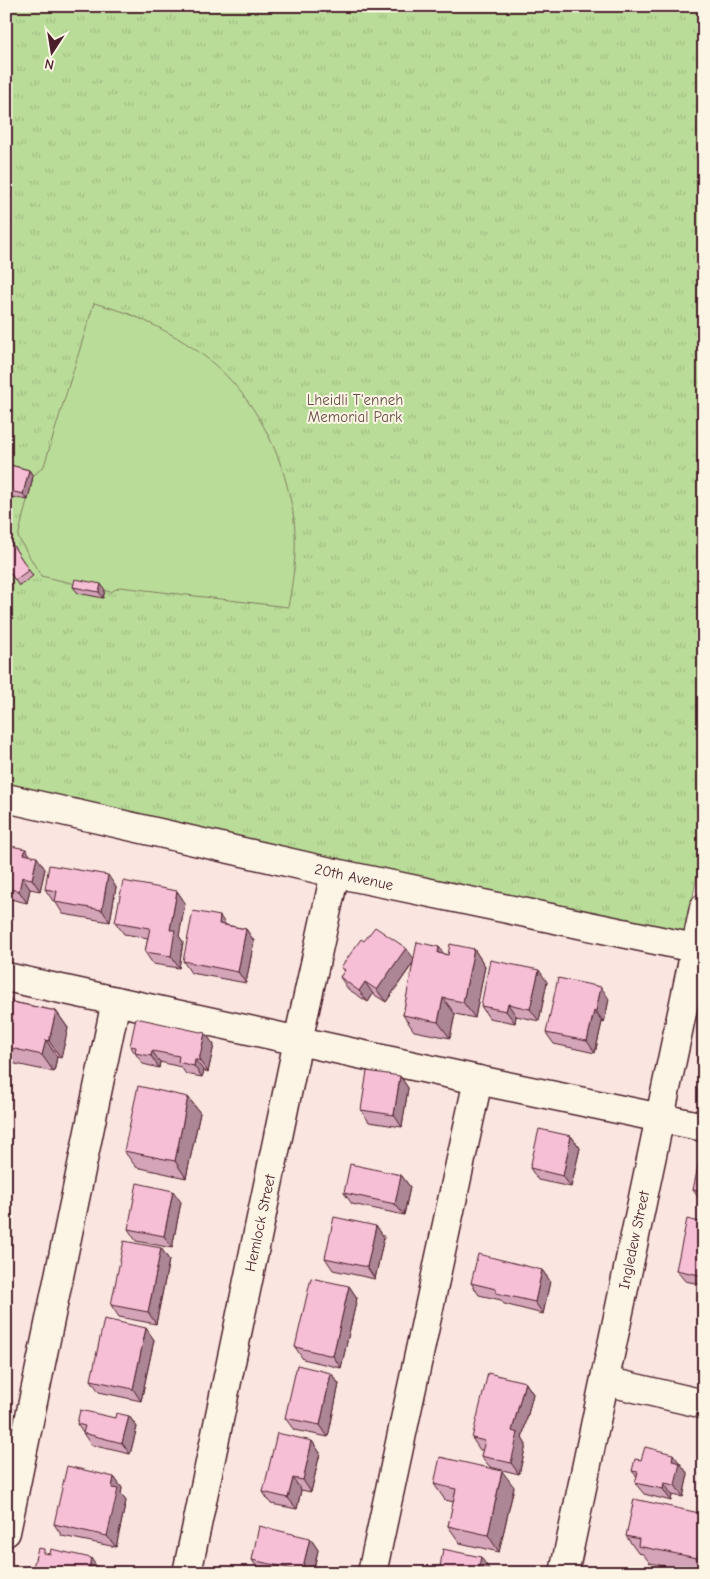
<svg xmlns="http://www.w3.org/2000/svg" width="710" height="1579" viewBox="0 0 710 1579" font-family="'Comic Neue',sans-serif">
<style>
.park{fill:url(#park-tufts);stroke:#827e62}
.pitch{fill:#b9dd98;stroke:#827e62}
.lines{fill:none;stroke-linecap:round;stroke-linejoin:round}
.minor-casing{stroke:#4a1f2b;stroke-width:31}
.minor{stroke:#fcf5e5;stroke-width:28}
.wall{fill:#d4a4b8;stroke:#4a1f2b}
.shaded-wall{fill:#ad8696;stroke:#4a1f2b}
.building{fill:#f7bfd6;stroke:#4a1f2b}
.labels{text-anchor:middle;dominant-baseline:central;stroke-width:4;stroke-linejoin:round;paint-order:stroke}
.park-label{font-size:15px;fill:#664e46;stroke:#fcf5e5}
.street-label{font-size:15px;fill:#4a1f2b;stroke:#fcf5e5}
</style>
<defs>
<pattern id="park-tufts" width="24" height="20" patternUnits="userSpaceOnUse" patternTransform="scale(1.25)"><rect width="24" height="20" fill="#b9dd98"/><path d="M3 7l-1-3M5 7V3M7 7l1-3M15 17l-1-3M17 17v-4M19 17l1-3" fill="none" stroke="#a1bd83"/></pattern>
</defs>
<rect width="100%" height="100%" fill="#fae5e0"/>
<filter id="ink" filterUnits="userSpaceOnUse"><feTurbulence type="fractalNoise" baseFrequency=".02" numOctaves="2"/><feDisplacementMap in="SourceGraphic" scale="10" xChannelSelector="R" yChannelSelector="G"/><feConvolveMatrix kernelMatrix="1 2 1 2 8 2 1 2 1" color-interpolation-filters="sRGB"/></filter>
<g filter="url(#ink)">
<polygon class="park" points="6,6 704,6 704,840 682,953 6,812"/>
<path class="pitch" d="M94 303C107 307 121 310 134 316 157 326 180 338 200 353 247 387 278 441 290 498 299 533 295 571 288 607L120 587 111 592 41 576 18 537 33 476 44 466Z"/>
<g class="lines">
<g class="minor-casing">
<g id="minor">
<polyline points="6,798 335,873 704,950"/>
<polyline points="6,977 478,1080 704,1127"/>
<polyline points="605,1381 704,1404"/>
<polyline points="6,1532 116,1001"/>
<polyline points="187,1573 298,1041 335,873"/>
<polyline points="372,1573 478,1080"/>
<polyline points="564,1573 704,908"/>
</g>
</g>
<use href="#minor" class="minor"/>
</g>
<g class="wall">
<polygon points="6,464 29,470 33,476 28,500 6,496"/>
<polygon points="10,541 33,576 19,586 6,567"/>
<polygon points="73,587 105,590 103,598 78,593"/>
<polygon points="6,845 30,856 45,869 40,891 30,889 27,903 6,898"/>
<polygon points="116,887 110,922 63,914 55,901 53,901 45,889"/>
<polygon points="177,891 185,903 179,936 183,942 179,968 153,964 145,952 148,938 124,934 115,922"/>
<polygon points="226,925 246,929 254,941 246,983 191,973 183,961"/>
<polygon points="439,947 444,954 448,955 474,949 485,966 475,1018 455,1014 450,1038 414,1031 403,1015 414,962 386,1002 373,994 368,1002 348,989 340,977 344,972 341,967 414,959"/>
<polygon points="547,982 539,1021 516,1016 515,1023 489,1018 481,1006"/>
<polygon points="6,995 13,1002 56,1011 68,1028 61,1058 57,1057 54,1072 6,1062"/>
<polygon points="609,999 604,1023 602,1022 595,1053 554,1044 546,1033"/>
<polygon points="205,1033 214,1045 208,1072 204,1071 202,1077 186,1074 181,1067 160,1062 159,1068 143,1064 130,1046"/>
<polygon points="400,1076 408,1088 402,1127 369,1122 361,1110"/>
<polygon points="188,1097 200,1113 186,1178 136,1167 124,1151"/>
<polygon points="571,1136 580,1148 571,1187 538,1180 530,1168"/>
<polygon points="704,1163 704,1202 701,1201 693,1190"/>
<polygon points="401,1175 410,1187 404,1215 352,1204 344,1193"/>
<polygon points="181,1202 172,1248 136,1241 128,1229"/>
<polygon points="704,1223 704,1285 685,1281 676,1270"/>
<polygon points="376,1226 384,1237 375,1279 333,1270 325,1258"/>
<polygon points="161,1248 169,1260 156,1324 119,1317 111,1305"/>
<polygon points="542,1270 550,1281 543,1314 504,1304 501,1300 479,1295 471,1283"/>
<polygon points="349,1286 357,1298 341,1368 303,1359 295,1347"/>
<polygon points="146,1328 154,1340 141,1401 99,1392 91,1380"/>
<polygon points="331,1373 339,1384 328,1437 294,1430 285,1418"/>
<polygon points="525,1382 533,1394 522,1438 526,1445 519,1474 490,1467 481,1456 483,1450 480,1450 472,1438"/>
<polygon points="129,1416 137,1427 130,1454 91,1445 77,1424"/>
<polygon points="312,1441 320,1453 311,1492 301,1490 297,1509 271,1504 263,1492"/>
<polygon points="641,1460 679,1462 688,1474 683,1497 672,1495 671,1501 644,1494 635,1483 637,1477 632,1471"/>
<polygon points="114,1477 122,1488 121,1494 126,1501 116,1547 62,1536 54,1524"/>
<polygon points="434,1484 514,1487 499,1552 460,1543 448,1526 454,1502 445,1500"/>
<polygon points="704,1514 704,1573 697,1573 650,1563 643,1554 638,1553 626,1536"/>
<polygon points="310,1538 318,1550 313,1573 265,1573 260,1572 252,1560"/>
<polygon points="48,1554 99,1570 99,1573 37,1573 33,1567"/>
</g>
<g class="shaded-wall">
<polygon points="29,470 33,476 28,500 23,494"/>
<polygon points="101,584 105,590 103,598 99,592"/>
<polygon points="26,849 34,861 24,854"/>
<polygon points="37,857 45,869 40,891 32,879"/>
<polygon points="108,875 116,887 110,922 102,910"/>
<polygon points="22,877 30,889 27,903 19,891"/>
<polygon points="177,891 185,903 179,936 183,942 179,968 171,956 170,930"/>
<polygon points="220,916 228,928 219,924"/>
<polygon points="246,929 254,941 246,983 238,972"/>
<polygon points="439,947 451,964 438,953"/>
<polygon points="406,948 415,960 386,1002 377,990"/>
<polygon points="474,949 485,966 475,1018 463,1002"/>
<polygon points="539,970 547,982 539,1021 530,1009"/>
<polygon points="365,982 373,994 368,1002 359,991"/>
<polygon points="601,987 609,999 604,1023 596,1011"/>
<polygon points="8,995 20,1012 7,1001"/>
<polygon points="443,998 455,1014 450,1038 438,1022"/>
<polygon points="508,1004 516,1016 515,1023 506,1011"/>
<polygon points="56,1011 68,1028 61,1058 49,1041"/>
<polygon points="594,1011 602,1022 595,1053 587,1041"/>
<polygon points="205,1033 214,1045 208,1072 199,1060"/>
<polygon points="46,1040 57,1057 54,1072 42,1055"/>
<polygon points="152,1051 160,1062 159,1068 151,1056"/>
<polygon points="195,1060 204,1071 202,1077 194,1066"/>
<polygon points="6,1072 8,1075 6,1084"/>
<polygon points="400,1076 408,1088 402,1127 394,1115"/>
<polygon points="188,1097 200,1113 186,1178 175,1161"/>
<polygon points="571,1136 580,1148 571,1187 563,1176"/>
<polygon points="401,1175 410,1187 404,1215 395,1204"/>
<polygon points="173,1191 181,1202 172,1248 164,1236"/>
<polygon points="376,1226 384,1237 375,1279 367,1267"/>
<polygon points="161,1248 169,1260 156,1324 148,1312"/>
<polygon points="542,1270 550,1281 543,1314 535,1302"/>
<polygon points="349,1286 357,1298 341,1368 333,1356"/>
<polygon points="146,1328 154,1340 141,1401 133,1389"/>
<polygon points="331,1373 339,1384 328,1437 320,1425"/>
<polygon points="525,1382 533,1394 522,1438 526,1445 519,1474 511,1463 512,1431"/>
<polygon points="129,1416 137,1427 130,1454 122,1443"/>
<polygon points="312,1441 320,1453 311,1492 303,1480"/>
<polygon points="673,1454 688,1474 683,1497 675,1485 672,1461"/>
<polygon points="502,1471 514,1487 499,1552 488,1535"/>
<polygon points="114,1477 122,1488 121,1494 126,1501 116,1547 107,1536 112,1488"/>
<polygon points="293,1478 301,1490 297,1509 288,1498"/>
<polygon points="664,1483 672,1495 671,1501 663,1489"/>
<polygon points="704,1528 704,1568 697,1558"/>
<polygon points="310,1538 318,1550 313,1573 303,1573 302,1571"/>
<polygon points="481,1557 489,1569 488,1573 479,1573 478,1570"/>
<polygon points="91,1558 99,1570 99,1573 92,1573 89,1568"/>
</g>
<g class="building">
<polygon points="6,464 29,470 23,494 6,490"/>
<polygon points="10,541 29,570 15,580 6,567 6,544"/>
<polygon points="75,579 101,584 99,592 73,587"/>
<polygon points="6,845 26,849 24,854 37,857 32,879 22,877 19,891 6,888"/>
<polygon points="49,865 108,875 102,910 55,902 57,891 45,889"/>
<polygon points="123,881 177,891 170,930 175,930 171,956 145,952 150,928 115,922"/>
<polygon points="193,911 220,916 219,924 246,929 238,972 183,961"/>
<polygon points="375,927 406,948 377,990 365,982 359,991 340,977 345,970 341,967 361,939 364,941"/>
<polygon points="417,942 439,947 438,953 448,955 450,944 474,949 463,1002 443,998 438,1022 403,1015"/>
<polygon points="490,960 539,970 530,1009 508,1004 506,1011 481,1006"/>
<polygon points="558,978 601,987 596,1011 594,1011 587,1041 546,1033"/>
<polygon points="6,995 8,995 7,1001 56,1011 49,1041 46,1040 42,1055 6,1047"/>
<polygon points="136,1018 205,1033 199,1060 195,1060 194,1066 178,1062 179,1056 152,1051 151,1056 135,1053 136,1047 130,1046"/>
<polygon points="367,1071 400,1076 394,1115 361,1110"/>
<polygon points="138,1086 188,1097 175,1161 124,1151"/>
<polygon points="539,1129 571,1136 563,1176 530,1168"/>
<polygon points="699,1162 704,1163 704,1192 693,1190"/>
<polygon points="350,1164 401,1175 395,1204 344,1193"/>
<polygon points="137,1183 173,1191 164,1236 128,1229"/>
<polygon points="334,1217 376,1226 367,1267 325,1258"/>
<polygon points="687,1219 704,1223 704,1276 676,1270"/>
<polygon points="124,1241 161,1248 148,1312 111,1305"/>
<polygon points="478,1254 542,1270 535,1302 496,1293 496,1289 471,1283"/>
<polygon points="311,1278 349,1286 333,1356 295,1347"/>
<polygon points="104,1319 146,1328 133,1389 91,1380"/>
<polygon points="297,1365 331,1373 320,1425 285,1418"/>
<polygon points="488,1373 525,1382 512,1431 518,1433 511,1463 481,1456 485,1441 472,1438"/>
<polygon points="80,1410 115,1418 116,1413 129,1416 122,1443 83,1433 85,1426 77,1424"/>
<polygon points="277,1433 312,1441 303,1480 293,1478 288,1498 263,1492"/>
<polygon points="645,1447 673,1454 672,1461 680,1463 675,1485 664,1483 663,1489 635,1483 638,1472 632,1471 635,1459 641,1460"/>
<polygon points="440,1457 502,1471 488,1535 448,1526 456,1489 434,1484"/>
<polygon points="67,1466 114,1477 112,1488 118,1489 107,1536 54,1524"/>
<polygon points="634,1499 704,1514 704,1528 697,1558 638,1546 639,1539 626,1536"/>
<polygon points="259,1526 310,1538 302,1571 252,1560"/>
<polygon points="38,1548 44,1549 44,1553 50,1554 51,1549 91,1558 89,1568 97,1569 96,1573 39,1573 40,1568 33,1567"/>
<polygon points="443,1549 481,1557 478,1570 480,1570 479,1573 436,1573 438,1567 440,1567"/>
</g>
</g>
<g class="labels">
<g class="park-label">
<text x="355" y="400">Lheidli T'enneh<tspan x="355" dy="17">Memorial Park</tspan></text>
</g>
<g class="street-label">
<text transform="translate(354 877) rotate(12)">20th Avenue</text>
<text transform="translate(260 1223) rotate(-78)">Hemlock Street</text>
<text transform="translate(634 1240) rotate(-78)">Ingledew Street</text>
</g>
</g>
<rect width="710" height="1579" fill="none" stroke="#fcf5e5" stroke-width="25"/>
<rect x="12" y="12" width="685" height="1554" fill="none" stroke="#4a1f2b" stroke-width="2" filter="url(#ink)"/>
<g transform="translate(52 52) rotate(192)" stroke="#fcf5e5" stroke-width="4" paint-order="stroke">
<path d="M0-4L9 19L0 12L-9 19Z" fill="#4a1f2b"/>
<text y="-8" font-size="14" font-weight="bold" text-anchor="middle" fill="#4a1f2b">N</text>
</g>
</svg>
